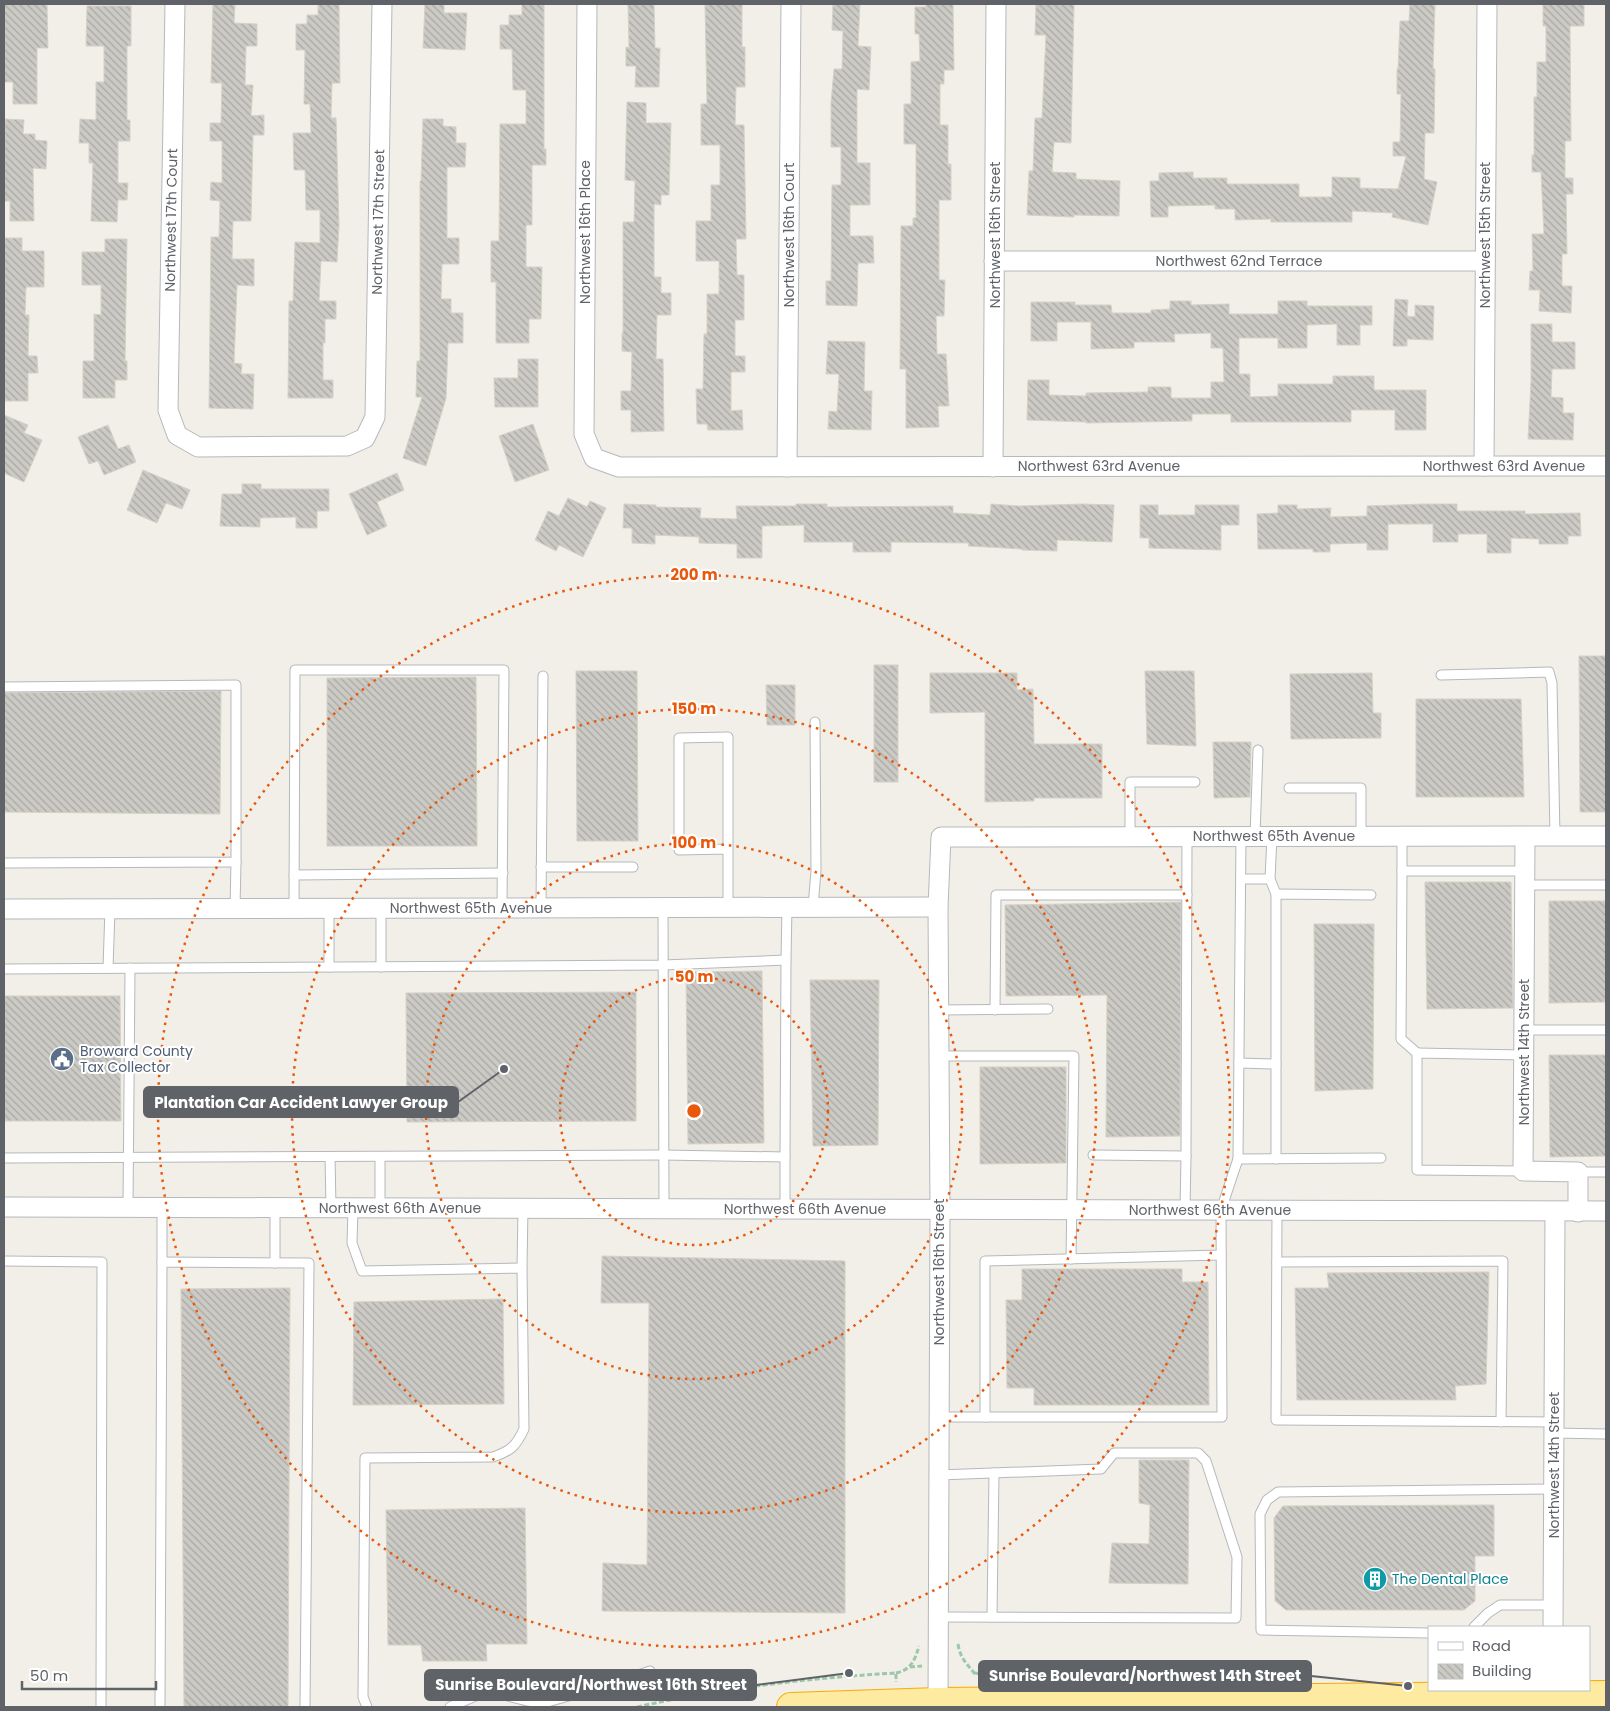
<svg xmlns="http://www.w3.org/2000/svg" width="1610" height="1711" viewBox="0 0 1610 1711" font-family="Poppins,sans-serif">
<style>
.building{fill:url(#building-back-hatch);stroke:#d6d1c6}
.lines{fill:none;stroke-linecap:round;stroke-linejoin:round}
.service-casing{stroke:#b5b8bc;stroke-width:11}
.minor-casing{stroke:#b5b8bc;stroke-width:21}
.trunk-casing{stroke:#f9ab00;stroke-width:30}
.path{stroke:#9cc7a9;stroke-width:3;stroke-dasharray:5 2.5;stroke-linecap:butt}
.service{stroke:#fff;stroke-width:9}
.minor{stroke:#fff;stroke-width:19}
.trunk{stroke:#feeaa1;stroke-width:28}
.ring{fill:none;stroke:#e8590c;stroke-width:2.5;stroke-dasharray:2.5 5}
.labels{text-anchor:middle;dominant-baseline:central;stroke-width:4;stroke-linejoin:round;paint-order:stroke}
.street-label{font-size:14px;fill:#5f6368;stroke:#fff}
.service-label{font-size:14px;fill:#4e5e75;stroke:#fff;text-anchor:start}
.culture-label{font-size:14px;fill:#0d838f;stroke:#fff;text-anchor:start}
.centre{fill:#e8590c;stroke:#fff;stroke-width:2.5}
.ring-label{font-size:15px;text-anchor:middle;font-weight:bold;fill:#e8590c;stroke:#fff;stroke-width:4;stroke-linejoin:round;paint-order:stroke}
.leader{fill:none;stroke:#5f6368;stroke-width:2}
.callout-dot{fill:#5f6368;stroke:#fff;stroke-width:2}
.callout{fill:#5f6368;stroke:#5f6368;stroke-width:2}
.callout-label{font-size:15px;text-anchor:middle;font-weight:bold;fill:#fff}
</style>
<defs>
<pattern id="building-back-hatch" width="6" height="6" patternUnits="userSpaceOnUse" patternTransform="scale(1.25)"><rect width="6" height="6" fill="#cccac5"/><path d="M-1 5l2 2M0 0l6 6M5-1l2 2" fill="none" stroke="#a9a8a4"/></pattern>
</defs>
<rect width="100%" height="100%" fill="#f1efe8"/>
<g class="building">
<polygon points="4,4 47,4 48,48 37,48 37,104 13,104 13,82 4,82"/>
<polygon points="213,4 235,4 234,23 257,24 257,46 246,46 245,85 253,85 251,116 264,115 264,135 253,135 251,221 233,221 232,259 254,259 254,286 237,285 234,363 242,364 241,374 254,374 253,409 209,408 211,237 219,237 220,201 210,200 211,182 222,183 222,141 210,141 210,123 221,123 222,83 211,83"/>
<polygon points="318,4 339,4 340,83 332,83 331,118 336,118 339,225 337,262 321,261 319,301 336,301 336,319 325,319 325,343 323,343 323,380 333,380 333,398 288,398 289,301 293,301 295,242 320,243 320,210 306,210 305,170 294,170 293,133 311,133 310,104 304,104 305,50 296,50 296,24 307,24 307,15 318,15"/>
<polygon points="425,4 444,4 444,13 467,13 465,50 423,48"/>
<polygon points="522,4 544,4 544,149 546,149 546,165 532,165 532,225 526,225 526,267 542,267 541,319 529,319 529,343 496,343 496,282 491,282 491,241 499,241 500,124 526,124 526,90 513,90 512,49 500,49 500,25 509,25 509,15 522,15"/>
<polygon points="628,4 654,4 655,48 660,48 659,87 635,87 636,66 626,66 626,47 629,48"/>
<polygon points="705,4 742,4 742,47 745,47 745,87 736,87 735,125 744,125 746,239 736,239 737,275 744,275 744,320 735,320 735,356 745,356 745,372 731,372 731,411 742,410 743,430 708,430 707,424 697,424 696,389 703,389 704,334 707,334 707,294 719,294 719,261 696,261 696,221 711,221 711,185 720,185 720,145 701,145 701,104 707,104"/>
<polygon points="833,4 860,4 858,46 871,47 869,90 857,89 857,163 870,163 870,205 850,205 850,236 873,236 874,263 858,263 857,306 826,305 826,281 831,281 832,185 841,185 841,147 831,147 831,103 834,69 842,69 843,31 832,30"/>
<polygon points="926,4 953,4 954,70 944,70 944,84 940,84 940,125 948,125 948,164 951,164 951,200 939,200 939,280 945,280 944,316 936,316 937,354 946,354 949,406 938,406 939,427 906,428 906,369 900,369 901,226 913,226 913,218 916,218 916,144 904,144 904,104 911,104 911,62 920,61 919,34 915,34 915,7 926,7"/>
<polygon points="1036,4 1074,4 1071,143 1054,142 1052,172 1076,173 1076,179 1120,181 1119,216 1074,215 1074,217 1027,215 1029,171 1033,171 1035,118 1042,118 1046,35 1035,35"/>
<polygon points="1410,4 1435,4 1433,69 1435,69 1434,133 1425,133 1424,179 1437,182 1428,225 1392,217 1393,213 1352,211 1352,222 1271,222 1271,219 1235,220 1235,209 1215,209 1215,205 1168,206 1168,217 1151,217 1150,181 1159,181 1159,173 1193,172 1193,178 1227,178 1227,184 1299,184 1299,197 1332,197 1332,177 1360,178 1360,188 1398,189 1406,156 1393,156 1393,142 1400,142 1401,94 1397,94 1397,69 1398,69 1400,21 1409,21"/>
<polygon points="1543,4 1584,4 1584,26 1570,26 1571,141 1565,141 1565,178 1573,178 1573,194 1566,194 1567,254 1562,254 1562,286 1572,286 1571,313 1539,311 1540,290 1529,290 1530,271 1533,271 1532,234 1544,234 1541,172 1532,172 1532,155 1534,155 1534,97 1537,97 1537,62 1546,62 1546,26 1543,26"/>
<polygon points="87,6 131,6 131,46 127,46 127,120 130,120 130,141 118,141 118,183 128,183 127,200 118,200 117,222 91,221 93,163 89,163 89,143 79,143 80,119 96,120 96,82 104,82 104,46 86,46"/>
<polygon points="627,102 646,103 646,123 671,123 669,195 661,195 661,205 654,204 654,277 661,277 661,293 671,293 671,315 657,315 656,359 663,359 664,431 631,432 631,410 621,410 621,391 631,391 632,352 622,351 622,333 623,333 623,222 634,222 635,181 625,180"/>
<polygon points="5,119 24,120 23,134 35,134 35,140 47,141 46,169 33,168 34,221 10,221 10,201 4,201"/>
<polygon points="423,119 443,119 443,126 456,127 456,143 466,143 465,167 447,167 447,238 459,238 459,264 442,264 441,299 451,299 451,313 463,313 463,343 448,343 446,398 426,466 403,458 422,397 416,397 417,361 420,361 420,181 421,181"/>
<polygon points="4,238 22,238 22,251 44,251 44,287 26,287 25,315 29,315 28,356 37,356 38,373 28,373 28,401 4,401"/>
<polygon points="105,239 127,239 125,361 127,361 127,380 115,380 115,398 83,398 83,361 94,361 94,314 101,315 101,285 82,285 82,252 105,252"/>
<polygon points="1395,299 1408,300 1407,316 1415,317 1415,305 1434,306 1433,340 1407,339 1407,346 1393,346"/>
<polygon points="1170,301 1191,301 1191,305 1229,304 1229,314 1278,314 1278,301 1307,301 1307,306 1372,306 1372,325 1360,325 1360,345 1337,345 1337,324 1307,325 1307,348 1278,348 1278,338 1239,338 1239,374 1250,374 1250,397 1278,396 1278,384 1333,384 1333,376 1374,376 1374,390 1426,390 1426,430 1395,430 1395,410 1351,410 1351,422 1231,422 1231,414 1192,414 1192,421 1086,423 1086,422 1027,420 1028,380 1049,380 1049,395 1086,396 1086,393 1148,392 1148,387 1171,387 1171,398 1211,398 1211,382 1224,382 1223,348 1211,348 1211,333 1174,334 1175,342 1134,342 1134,348 1091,349 1091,322 1057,322 1057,341 1031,341 1031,302 1075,302 1075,305 1111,305 1112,313 1151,313 1151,310 1170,309"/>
<polygon points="1531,324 1552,324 1552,342 1575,342 1575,369 1552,369 1551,397 1563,398 1563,413 1574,413 1573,440 1528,439 1531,382"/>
<polygon points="828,341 865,342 864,391 872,391 871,430 828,429 829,411 837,412 839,374 826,374"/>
<polygon points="518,359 538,359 538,407 495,407 494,378 518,378"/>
<polygon points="4,415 28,425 24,433 42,440 24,482 4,473"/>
<polygon points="533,424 549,470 515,482 499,436"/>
<polygon points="108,425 118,449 129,445 136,462 104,475 98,461 89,464 78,437"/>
<polygon points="143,470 190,490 182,509 166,503 157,523 127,510"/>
<polygon points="397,473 404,490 377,502 387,526 367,535 349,494"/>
<polygon points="242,484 261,484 261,489 329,489 329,511 317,511 317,528 296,528 296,517 260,518 260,527 220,526 222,494 242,494"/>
<polygon points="568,498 587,507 590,501 606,508 583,557 559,545 556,551 535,540 548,511 559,516"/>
<polygon points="624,504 656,505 656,507 701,508 700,518 737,519 736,506 796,506 796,504 827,504 827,507 953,506 953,513 990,515 991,504 1019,506 1082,504 1114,505 1112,542 1057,540 1057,551 1022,550 1022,549 968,546 969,543 891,542 891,552 853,552 853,542 804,542 804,525 762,526 762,558 737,558 737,544 699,543 699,537 655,535 655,544 632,543 632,528 623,528"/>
<polygon points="1424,504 1457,504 1457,511 1525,511 1525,514 1580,513 1581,536 1568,536 1568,544 1539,544 1539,539 1511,538 1511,553 1487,553 1487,534 1458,534 1458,542 1433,542 1433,524 1388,524 1388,550 1367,550 1367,543 1330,544 1330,552 1313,552 1313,549 1258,549 1257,514 1278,513 1278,505 1297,505 1297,509 1331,508 1330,517 1367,516 1367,506"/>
<polygon points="1140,505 1158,505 1158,515 1195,515 1195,505 1239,505 1239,525 1221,525 1221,550 1149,548 1149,538 1140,538"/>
<polygon points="1579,656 1606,656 1606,812 1580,812"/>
<rect x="874" y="665" width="24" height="117"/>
<polygon points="576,671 637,671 638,841 577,841"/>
<polygon points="1145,671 1194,671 1196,746 1147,744"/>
<polygon points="930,673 1017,673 1017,690 1033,689 1034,744 1102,744 1102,798 1034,798 1034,801 985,802 985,712 930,713"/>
<polygon points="1372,673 1373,713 1381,713 1381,738 1291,739 1290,674"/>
<polygon points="476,677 477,846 327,846 327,678"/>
<polygon points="766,685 795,685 795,725 767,725"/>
<polygon points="221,691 220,814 4,812 4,693"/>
<polygon points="1416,699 1521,699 1524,797 1416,797"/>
<polygon points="1213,742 1251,742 1250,797 1214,798"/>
<polygon points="1425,882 1511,882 1513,1008 1427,1009"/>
<polygon points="1549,901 1606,901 1606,1002 1549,1003"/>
<polygon points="1181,902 1180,1136 1106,1137 1107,995 1006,996 1005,905"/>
<polygon points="1314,924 1374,924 1373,1089 1315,1091"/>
<polygon points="762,971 764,1143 688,1144 686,972"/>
<polygon points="810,980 879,980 878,1145 813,1146"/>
<polygon points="636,992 636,1121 407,1122 406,993"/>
<polygon points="4,996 120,996 121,1121 4,1121"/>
<polygon points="1549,1055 1606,1055 1606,1156 1550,1157"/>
<polygon points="980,1067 1066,1067 1066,1163 980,1164"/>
<polygon points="602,1256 845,1261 845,1613 602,1611 603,1563 647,1565 649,1303 601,1303"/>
<polygon points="1022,1269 1182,1269 1182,1282 1208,1282 1209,1405 1034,1405 1034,1388 1007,1388 1006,1300 1022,1300"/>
<polygon points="1489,1272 1486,1384 1455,1386 1456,1400 1297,1400 1295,1288 1329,1288 1327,1273"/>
<polygon points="290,1288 288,1707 184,1707 181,1289"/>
<polygon points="503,1299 504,1404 353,1405 354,1302"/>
<polygon points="1139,1460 1189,1460 1188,1584 1109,1583 1112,1543 1149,1544 1150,1505 1139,1503"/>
<polygon points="1494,1505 1494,1556 1475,1556 1475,1601 1464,1610 1286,1610 1275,1601 1274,1518 1283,1506"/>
<polygon points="525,1508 527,1644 486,1644 487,1661 423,1661 421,1645 388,1645 386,1510"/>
</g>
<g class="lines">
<g class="service-casing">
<g id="service">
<polyline points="1441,675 1549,672 1552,683 1555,836"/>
<polyline points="4,687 236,685 236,862 4,863"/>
<polyline points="1289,788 1361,788 1361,837"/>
<polyline points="1130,836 1130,782 1195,782"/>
<polyline points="1255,836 1258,750"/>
<polyline points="1402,837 1402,871"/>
<polyline points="728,849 679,850 679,738 728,737 728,907"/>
<polyline points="541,867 633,867"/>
<polyline points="294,875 503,873"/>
<polyline points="1241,879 1270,879 1276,894"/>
<polyline points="1270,879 1272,836"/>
<polyline points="1525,885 1606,885"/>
<polyline points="813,907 816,871 815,722"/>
<polyline points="235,908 236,862"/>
<polyline points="294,908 295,670 504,670 502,908"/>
<polyline points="381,908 381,967"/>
<polyline points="541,908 543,676"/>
<polyline points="663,908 664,1208"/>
<polyline points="786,960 787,907"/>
<polyline points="329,967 329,908"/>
<polyline points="108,968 110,909"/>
<polyline points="4,969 663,965 786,960 785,1157 663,1155 4,1158"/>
<polyline points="938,1010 1048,1009"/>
<polyline points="995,1010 996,895 1187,895"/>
<polyline points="1524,1030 1606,1030"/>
<polyline points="1417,1053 1401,1039 1402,871 1525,871"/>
<polyline points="938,1056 1074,1056 1071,1259"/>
<polyline points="1239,1063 1276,1064"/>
<polyline points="1093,1155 1186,1156 1187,835"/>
<polyline points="330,1157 331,1207"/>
<polyline points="380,1157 380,1208"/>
<polyline points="1238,1159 1381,1158"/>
<polyline points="1276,1159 1276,894 1371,895"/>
<polyline points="1523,1171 1417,1170 1417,1053 1524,1055"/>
<polyline points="1578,1172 1606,1172"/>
<polyline points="128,1207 130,968"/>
<path d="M353 1208 352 1243 362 1271 522 1268 524 1429C516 1446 511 1451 493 1457L365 1458 363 1697 367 1707"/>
<polyline points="785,1209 785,1157"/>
<polyline points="1185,1210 1186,1156"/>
<polyline points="1277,1211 1276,1420 1554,1422"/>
<polyline points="4,1261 102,1262 101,1707"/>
<polyline points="162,1262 162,1207"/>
<polyline points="1277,1262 1503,1261 1501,1422"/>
<polyline points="275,1263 275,1207"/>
<polyline points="522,1268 523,1208"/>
<polyline points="939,1417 1222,1417 1221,1210 1238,1159 1241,836"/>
<polyline points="985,1417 985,1261 1221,1255"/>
<polyline points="1554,1433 1606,1434"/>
<polyline points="938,1617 1236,1618 1237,1557 1206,1461 1198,1453 1114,1453 1101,1469 939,1475"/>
<polyline points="992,1617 994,1473"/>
<polyline points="1474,1627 1488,1613 1500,1605 1554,1605"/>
<polyline points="1429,1633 1261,1630 1260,1514 1267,1500 1278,1492 1554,1489"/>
<polyline points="160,1707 162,1262 309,1263 305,1707"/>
<polyline points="450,1707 480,1694 492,1692 527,1701 544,1703 614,1683 650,1671"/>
</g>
</g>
<g class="minor-casing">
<g id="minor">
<polyline points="175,4 168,410 177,435 198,447 347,446 365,438 375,417 382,4"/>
<polyline points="587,4 584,434 594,458 619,467 1606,466"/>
<polyline points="994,261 1484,261"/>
<polyline points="1484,466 1487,4"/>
<polyline points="787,467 791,4"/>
<polyline points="993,467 996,4"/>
<polyline points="1525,838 1523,1171 1578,1172 1578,1212"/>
<polyline points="4,909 938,907"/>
<polyline points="4,1207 1606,1211"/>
<polyline points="1553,1627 1555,1212"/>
<path d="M938 1707 940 1209 938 907 941 837C1163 836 1385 837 1606 836"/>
</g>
</g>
<g class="trunk-casing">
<polyline id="trunk" points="791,1707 938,1702 1606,1695"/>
</g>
<g class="path">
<path d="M958 1644C960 1658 967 1664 975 1674"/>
<polyline points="910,1667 922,1666"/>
<path d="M896 1673C911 1670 915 1660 919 1646"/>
<polyline points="975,1673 996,1676 1124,1676"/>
<path d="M637 1707C722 1688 809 1678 896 1673V1682"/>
</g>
<use href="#service" class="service"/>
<use href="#minor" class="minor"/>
<use href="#trunk" class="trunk"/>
</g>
<g class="ring">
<circle cx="694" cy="1111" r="134"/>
<circle cx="694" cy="1111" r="268"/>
<circle cx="694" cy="1111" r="402"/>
<circle cx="694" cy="1111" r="536"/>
</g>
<defs>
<g id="civic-disc" transform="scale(1.25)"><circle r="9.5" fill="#5c6f8a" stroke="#fff"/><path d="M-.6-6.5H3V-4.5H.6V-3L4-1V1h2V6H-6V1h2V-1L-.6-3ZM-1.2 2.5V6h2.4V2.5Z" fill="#fff"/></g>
<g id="building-disc" transform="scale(1.25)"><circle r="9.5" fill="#0f9aa8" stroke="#fff"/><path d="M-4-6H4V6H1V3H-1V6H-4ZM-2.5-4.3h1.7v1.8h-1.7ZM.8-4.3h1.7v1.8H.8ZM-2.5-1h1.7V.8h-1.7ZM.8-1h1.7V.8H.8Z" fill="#fff"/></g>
</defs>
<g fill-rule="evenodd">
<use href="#civic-disc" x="62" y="1059"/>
<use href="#building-disc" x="1375" y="1579"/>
</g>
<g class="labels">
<g class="street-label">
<text transform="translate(171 220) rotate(-89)">Northwest 17th Court</text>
<text transform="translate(378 222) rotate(-89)">Northwest 17th Street</text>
<text transform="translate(585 232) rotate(-90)">Northwest 16th Place</text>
<text transform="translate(789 235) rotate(-90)">Northwest 16th Court</text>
<text transform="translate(995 235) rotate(-90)">Northwest 16th Street</text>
<text transform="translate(1485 235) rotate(-90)">Northwest 15th Street</text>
<text x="1239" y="261">Northwest 62nd Terrace</text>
<text x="1099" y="466">Northwest 63rd Avenue</text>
<text x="1504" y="466">Northwest 63rd Avenue</text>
<text x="1274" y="836">Northwest 65th Avenue</text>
<text x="471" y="908">Northwest 65th Avenue</text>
<text transform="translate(1524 1052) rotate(-90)">Northwest 14th Street</text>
<text x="400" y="1208">Northwest 66th Avenue</text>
<text x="805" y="1209">Northwest 66th Avenue</text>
<text x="1210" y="1210">Northwest 66th Avenue</text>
<text transform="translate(939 1272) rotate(-90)">Northwest 16th Street</text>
<text transform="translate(1554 1465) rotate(-90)">Northwest 14th Street</text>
</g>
<g class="service-label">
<text x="80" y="1051">Broward County<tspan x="80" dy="16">Tax Collector</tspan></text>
</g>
<g class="culture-label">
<text x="1392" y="1579">The Dental Place</text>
</g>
</g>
<circle cx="694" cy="1111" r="8" class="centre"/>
<g class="ring-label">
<text x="694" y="580">200 m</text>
<text x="694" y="714">150 m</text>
<text x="694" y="848">100 m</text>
<text x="694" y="982">50 m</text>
</g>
<path class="leader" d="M504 1069L458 1102M1408 1686L1311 1676M849 1673L756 1685"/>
<g class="callout-dot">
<circle cx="504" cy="1069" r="5"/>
<circle cx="1408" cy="1686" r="5"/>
<circle cx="849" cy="1673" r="5"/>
</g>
<g class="callout">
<rect x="144" y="1087" width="314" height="30" rx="5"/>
<rect x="979" y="1661" width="332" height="30" rx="5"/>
<rect x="425" y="1670" width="331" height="30" rx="5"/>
</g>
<g class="callout-label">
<text x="301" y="1108">Plantation Car Accident Lawyer Group</text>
<text x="1145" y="1681">Sunrise Boulevard/Northwest 14th Street</text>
<text x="591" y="1690">Sunrise Boulevard/Northwest 16th Street</text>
</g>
<rect width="1610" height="1711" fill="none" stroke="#5f6368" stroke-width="10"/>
<rect x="1428" y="1626" width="162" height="65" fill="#ffffff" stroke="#bfc1c3"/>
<rect x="1438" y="1642" width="25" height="8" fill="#ffffff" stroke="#bfc1c3"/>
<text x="1472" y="1651" font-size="15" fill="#5f6368">Road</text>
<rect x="1438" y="1664" width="25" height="15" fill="url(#building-back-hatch)" stroke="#bfc1c3"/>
<text x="1472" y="1676" font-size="15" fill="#5f6368">Building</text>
<path d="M22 1681v8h134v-8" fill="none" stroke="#5f6368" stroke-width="2.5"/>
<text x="30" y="1681" font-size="15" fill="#5f6368" stroke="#ffffff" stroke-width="4" paint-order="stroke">50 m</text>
</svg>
